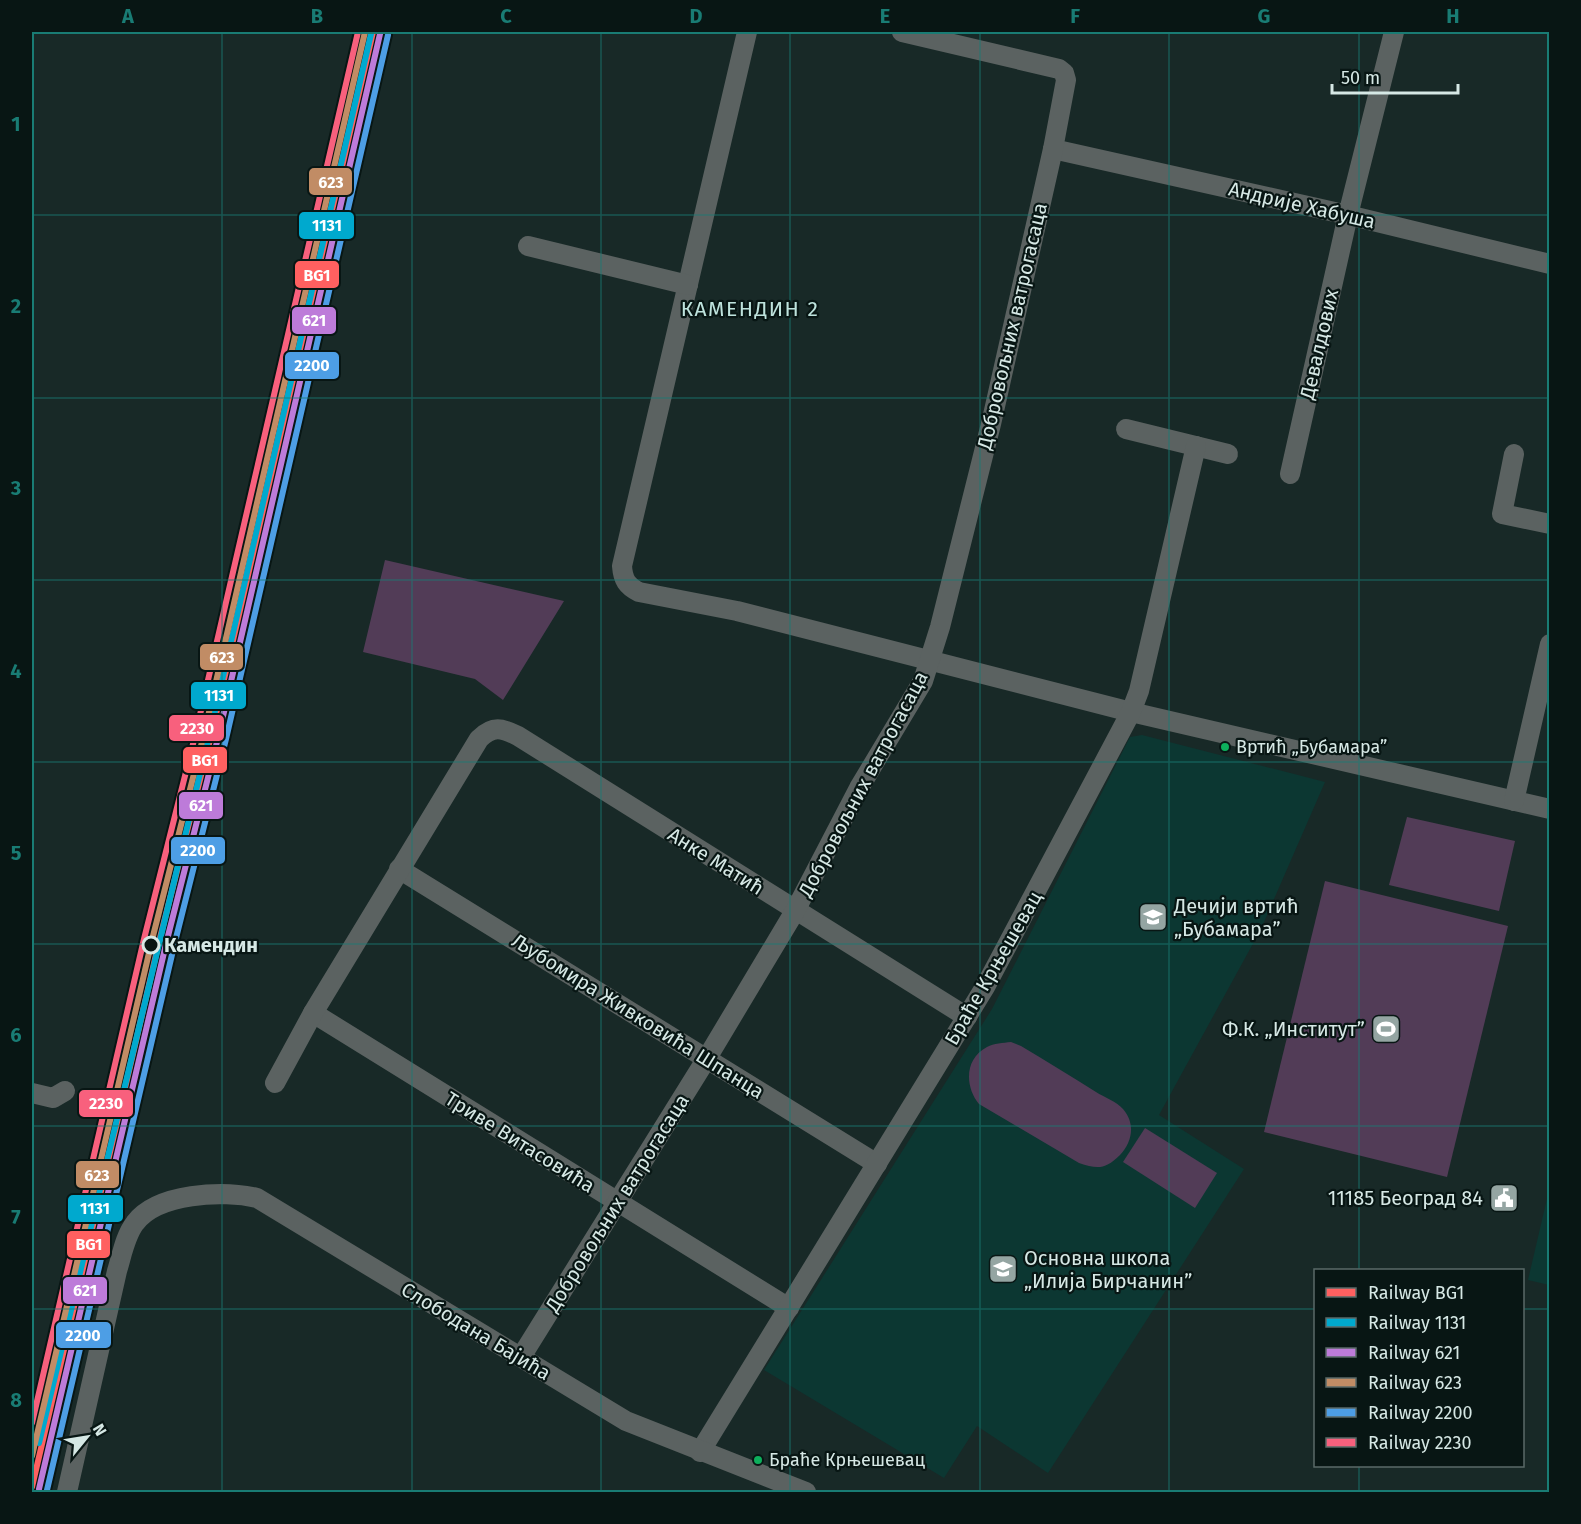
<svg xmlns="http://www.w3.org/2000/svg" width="1581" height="1524" viewBox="0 0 1581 1524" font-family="'Fira Sans',sans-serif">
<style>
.built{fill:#0c3732}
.green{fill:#523c57}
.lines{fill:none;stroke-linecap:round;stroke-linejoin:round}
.minor{stroke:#5b6261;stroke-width:20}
.rail-1-casing{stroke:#081614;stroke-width:10}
.rail-2-casing{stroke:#081614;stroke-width:10}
.rail-3-casing{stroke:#081614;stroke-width:10}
.rail-4-casing{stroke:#081614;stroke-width:10}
.rail-5-casing{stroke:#081614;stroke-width:10}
.rail-6-casing{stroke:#081614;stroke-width:10}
.rail-1{stroke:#ff6060;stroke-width:6}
.rail-2{stroke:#00a9ce;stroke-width:6}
.rail-3{stroke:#bd7bd9;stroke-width:6}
.rail-4{stroke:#c18c65;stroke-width:6}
.rail-5{stroke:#4d9ee5;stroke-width:6}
.rail-6{stroke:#f8607d;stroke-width:6}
.grid{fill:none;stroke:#197c74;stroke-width:1.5;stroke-opacity:0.55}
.bus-dot{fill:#0daf5c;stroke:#081614;stroke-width:2}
.stop-dot{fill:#081614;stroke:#d6e8e5;stroke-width:3}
.labels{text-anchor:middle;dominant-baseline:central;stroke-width:4.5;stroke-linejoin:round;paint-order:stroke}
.bus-label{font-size:18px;fill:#d6e8e5;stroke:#081614;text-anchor:start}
.street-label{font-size:20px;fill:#d6e8e5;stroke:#081614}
.poi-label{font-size:20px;fill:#d6e8e5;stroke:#081614;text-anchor:start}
.stop-label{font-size:20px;font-weight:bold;fill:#d6e8e5;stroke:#081614;text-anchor:start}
.neighbourhood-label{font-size:21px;letter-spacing:1.5px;fill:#bee3dd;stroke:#081614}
.line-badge{stroke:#081614;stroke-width:2}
.badge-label{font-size:16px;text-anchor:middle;font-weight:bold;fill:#fff}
.neatline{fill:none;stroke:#197c74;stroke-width:2}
.grid-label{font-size:20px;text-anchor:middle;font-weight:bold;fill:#197c74}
</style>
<rect width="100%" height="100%" fill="#182927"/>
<g class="built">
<polygon points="1142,735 1325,782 1261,929 1159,1115 1244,1169 1048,1473 977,1426 944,1478 764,1370 992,1009 1130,737"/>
<polygon points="1549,1190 1549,1285 1528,1280"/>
</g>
<g class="green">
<polygon points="385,560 564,601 503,700 475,679 363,652"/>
<polygon points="1407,817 1515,841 1499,911 1389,885"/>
<polygon points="1325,881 1508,926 1447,1177 1264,1132"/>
<path d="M1011 1042 1021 1046C1046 1061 1071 1076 1096 1092 1104 1097 1117 1102 1123 1109 1136 1124 1132 1142 1120 1155 1105 1170 1097 1169 1079 1163L979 1104C965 1087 964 1059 987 1047 994 1043 1003 1043 1011 1042Z"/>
<polygon points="1145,1128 1217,1173 1195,1208 1123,1162"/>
</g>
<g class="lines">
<g class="minor">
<path d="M747 32 622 566C623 580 627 586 639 592L737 611 1131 712 1550 809"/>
<polyline points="1053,149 1348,215 1550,264"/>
<polyline points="528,246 688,285"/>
<polyline points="1126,429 1228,454"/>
<polyline points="1514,454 1502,514 1550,524"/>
<polyline points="1290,474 1348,215 1394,32"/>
<polyline points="1514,801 1550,644"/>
<polyline points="399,869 877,1164"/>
<polyline points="313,1013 789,1308"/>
<path d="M275 1083 313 1013 479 739C493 725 502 728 518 736L967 1017"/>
<polyline points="32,1093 53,1098 65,1091"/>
<polyline points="521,1357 707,1058 795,911 859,788 923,681 940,627 991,424 1053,149 1066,80 1064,73 1059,69 902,32"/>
<polyline points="700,1452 985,987 1131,712 1139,691 1196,446"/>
<path d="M67 1492 117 1271C122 1255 125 1236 135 1223 157 1193 223 1190 257 1198L626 1421 806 1492"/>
</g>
<g class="rail-1-casing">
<polyline id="rail-1" points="32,1487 159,942 211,736 373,32"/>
</g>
<g class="rail-2-casing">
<polyline id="rail-2" points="39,1443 212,724 371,34"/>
</g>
<g class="rail-3-casing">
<polyline id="rail-3" points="39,1489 166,944 218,738 380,34"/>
</g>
<g class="rail-4-casing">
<polyline id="rail-4" points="32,1456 152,940 204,734 365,32"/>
</g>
<g class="rail-5-casing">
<polyline id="rail-5" points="47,1490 174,946 226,739 388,35"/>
</g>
<g class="rail-6-casing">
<polyline id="rail-6" points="32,1423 144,939 196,732 358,32"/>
</g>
<use href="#rail-1" class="rail-1"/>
<use href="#rail-2" class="rail-2"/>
<use href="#rail-3" class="rail-3"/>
<use href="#rail-4" class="rail-4"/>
<use href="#rail-5" class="rail-5"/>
<use href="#rail-6" class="rail-6"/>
</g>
<path class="grid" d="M222 32V1492M412 32V1492M601 32V1492M790 32V1492M980 32V1492M1169 32V1492M1359 32V1270M32 215H1550M32 398H1550M32 580H1550M32 762H1550M32 944H1550M32 1126H1550M32 1309H1316M1522 1309H1550M1359 1466V1492"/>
<defs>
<g id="school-square" transform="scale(1.5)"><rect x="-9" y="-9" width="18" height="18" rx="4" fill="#94a5a2" stroke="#081614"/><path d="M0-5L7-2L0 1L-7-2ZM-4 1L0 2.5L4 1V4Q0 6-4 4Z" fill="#fff"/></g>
<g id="stadium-square" transform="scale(1.5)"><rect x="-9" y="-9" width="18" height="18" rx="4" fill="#94a5a2" stroke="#081614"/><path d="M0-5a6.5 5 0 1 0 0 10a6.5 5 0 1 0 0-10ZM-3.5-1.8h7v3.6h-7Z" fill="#fff"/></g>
<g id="civic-square" transform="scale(1.5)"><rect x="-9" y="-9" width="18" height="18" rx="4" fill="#94a5a2" stroke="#081614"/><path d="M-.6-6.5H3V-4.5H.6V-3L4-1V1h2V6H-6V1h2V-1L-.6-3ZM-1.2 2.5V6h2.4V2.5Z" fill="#fff"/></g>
</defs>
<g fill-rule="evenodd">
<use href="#school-square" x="1153" y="917"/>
<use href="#stadium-square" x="1386" y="1029"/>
<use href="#civic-square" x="1504" y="1198"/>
<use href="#school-square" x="1003" y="1269"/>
</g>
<g class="bus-dot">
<circle cx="1225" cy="747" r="5"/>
<circle cx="758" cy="1460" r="5"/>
</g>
<circle class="stop-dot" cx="151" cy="945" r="8"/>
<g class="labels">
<g class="bus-label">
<text x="1236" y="747">Вртић „Бубамара”</text>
<text x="769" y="1460">Браће Крњешевац</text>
</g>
<g class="street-label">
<text transform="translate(1302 205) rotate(13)">Андрије Хабуша</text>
<text transform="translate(1012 326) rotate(-77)">Добровољних ватрогасаца</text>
<text transform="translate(1319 344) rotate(-77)">Девалдових</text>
<text transform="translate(863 784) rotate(-62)">Добровољних ватрогасаца</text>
<text transform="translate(716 861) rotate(32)">Анке Матић</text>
<text transform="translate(993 968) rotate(-60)">Браће Крњешевац</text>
<text transform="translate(638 1016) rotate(32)">Љубомира Живковића Шпанца</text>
<text transform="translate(520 1142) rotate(32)">Триве Витасовића</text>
<text transform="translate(617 1203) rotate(-58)">Добровољних ватрогасаца</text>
<text transform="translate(476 1331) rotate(31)">Слободана Бајића</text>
</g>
<g class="poi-label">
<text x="1174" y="906">Дечији вртић<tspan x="1174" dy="23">„Бубамара”</tspan></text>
<text x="1365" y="1029" text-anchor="end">Ф.К. „Институт”</text>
<text x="1483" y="1198" text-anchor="end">11185 Београд 84</text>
<text x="1024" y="1258">Основна школа<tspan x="1024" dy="23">„Илија Бирчанин”</tspan></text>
</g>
<g class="stop-label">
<text x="164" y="945">Камендин</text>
</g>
<g class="neighbourhood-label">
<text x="750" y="309">КАМЕНДИН 2</text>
</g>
</g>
<g class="line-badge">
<rect x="308" y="167" width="45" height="29" rx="6" fill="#c18c65"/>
<rect x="298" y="211" width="57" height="29" rx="6" fill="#00a9ce"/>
<rect x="294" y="260" width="46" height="29" rx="6" fill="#ff6060"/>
<rect x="291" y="306" width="46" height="29" rx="6" fill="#bd7bd9"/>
<rect x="284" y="351" width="56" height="29" rx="6" fill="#4d9ee5"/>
<rect x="199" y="643" width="45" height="28" rx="6" fill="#c18c65"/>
<rect x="190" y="681" width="57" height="29" rx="6" fill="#00a9ce"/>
<rect x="168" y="714" width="57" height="28" rx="6" fill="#f8607d"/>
<rect x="182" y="746" width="46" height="28" rx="6" fill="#ff6060"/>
<rect x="178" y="791" width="46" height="29" rx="6" fill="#bd7bd9"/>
<rect x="170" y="836" width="56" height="29" rx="6" fill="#4d9ee5"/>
<rect x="78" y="1089" width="56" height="29" rx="6" fill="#f8607d"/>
<rect x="75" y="1160" width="45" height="29" rx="6" fill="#c18c65"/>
<rect x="67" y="1194" width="57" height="29" rx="6" fill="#00a9ce"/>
<rect x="66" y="1230" width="45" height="29" rx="6" fill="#ff6060"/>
<rect x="62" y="1276" width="46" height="29" rx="6" fill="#bd7bd9"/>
<rect x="55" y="1321" width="57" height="28" rx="6" fill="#4d9ee5"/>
</g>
<g class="badge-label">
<text x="331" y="188">623</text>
<text x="327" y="231">1131</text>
<text x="317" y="281">BG1</text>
<text x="314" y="326">621</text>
<text x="312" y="371">2200</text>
<text x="222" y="663">623</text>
<text x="219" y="701">1131</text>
<text x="197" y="734">2230</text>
<text x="205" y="766">BG1</text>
<text x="201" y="811">621</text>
<text x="198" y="856">2200</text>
<text x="106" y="1109">2230</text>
<text x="97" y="1181">623</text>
<text x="95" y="1214">1131</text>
<text x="89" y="1250">BG1</text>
<text x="85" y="1296">621</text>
<text x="83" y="1341">2200</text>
</g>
<rect width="1581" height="1524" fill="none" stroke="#081614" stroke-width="66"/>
<rect x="1314" y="1269" width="210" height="198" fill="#081614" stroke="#5a6a68" stroke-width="1.5"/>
<rect x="1326" y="1288" width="30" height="9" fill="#ff6060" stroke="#5a6a68" stroke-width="1.5"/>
<text x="1368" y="1299" font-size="18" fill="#d6e8e5">Railway BG1</text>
<rect x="1326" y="1318" width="30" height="9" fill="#00a9ce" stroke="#5a6a68" stroke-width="1.5"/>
<text x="1368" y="1329" font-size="18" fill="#d6e8e5">Railway 1131</text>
<rect x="1326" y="1348" width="30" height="9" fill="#bd7bd9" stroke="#5a6a68" stroke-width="1.5"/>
<text x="1368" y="1359" font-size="18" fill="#d6e8e5">Railway 621</text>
<rect x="1326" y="1378" width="30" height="9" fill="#c18c65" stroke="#5a6a68" stroke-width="1.5"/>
<text x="1368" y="1389" font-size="18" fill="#d6e8e5">Railway 623</text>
<rect x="1326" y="1408" width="30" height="9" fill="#4d9ee5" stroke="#5a6a68" stroke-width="1.5"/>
<text x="1368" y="1419" font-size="18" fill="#d6e8e5">Railway 2200</text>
<rect x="1326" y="1438" width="30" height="9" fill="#f8607d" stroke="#5a6a68" stroke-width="1.5"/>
<text x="1368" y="1449" font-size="18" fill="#d6e8e5">Railway 2230</text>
<g transform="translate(87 1437) rotate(60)" stroke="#081614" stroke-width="4.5" paint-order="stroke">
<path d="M0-4.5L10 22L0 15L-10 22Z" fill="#d6e8e5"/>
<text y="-9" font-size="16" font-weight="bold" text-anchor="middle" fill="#d6e8e5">N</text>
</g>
<path d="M1332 84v9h126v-9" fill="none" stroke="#d6e8e5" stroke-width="3"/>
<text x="1341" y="84" font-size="18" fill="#d6e8e5" stroke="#081614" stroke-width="4.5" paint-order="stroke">50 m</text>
<rect x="33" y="33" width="1515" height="1458" class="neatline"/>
<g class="grid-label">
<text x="128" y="23">A</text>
<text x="317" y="23">B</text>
<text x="506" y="23">C</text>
<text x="696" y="23">D</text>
<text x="885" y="23">E</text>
<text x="1075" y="23">F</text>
<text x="1264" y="23">G</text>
<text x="1453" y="23">H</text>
<text x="16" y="131">1</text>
<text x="16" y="313">2</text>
<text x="16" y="495">3</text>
<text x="16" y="678">4</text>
<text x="16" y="860">5</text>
<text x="16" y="1042">6</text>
<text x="16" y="1224">7</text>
<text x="16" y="1407">8</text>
</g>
</svg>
